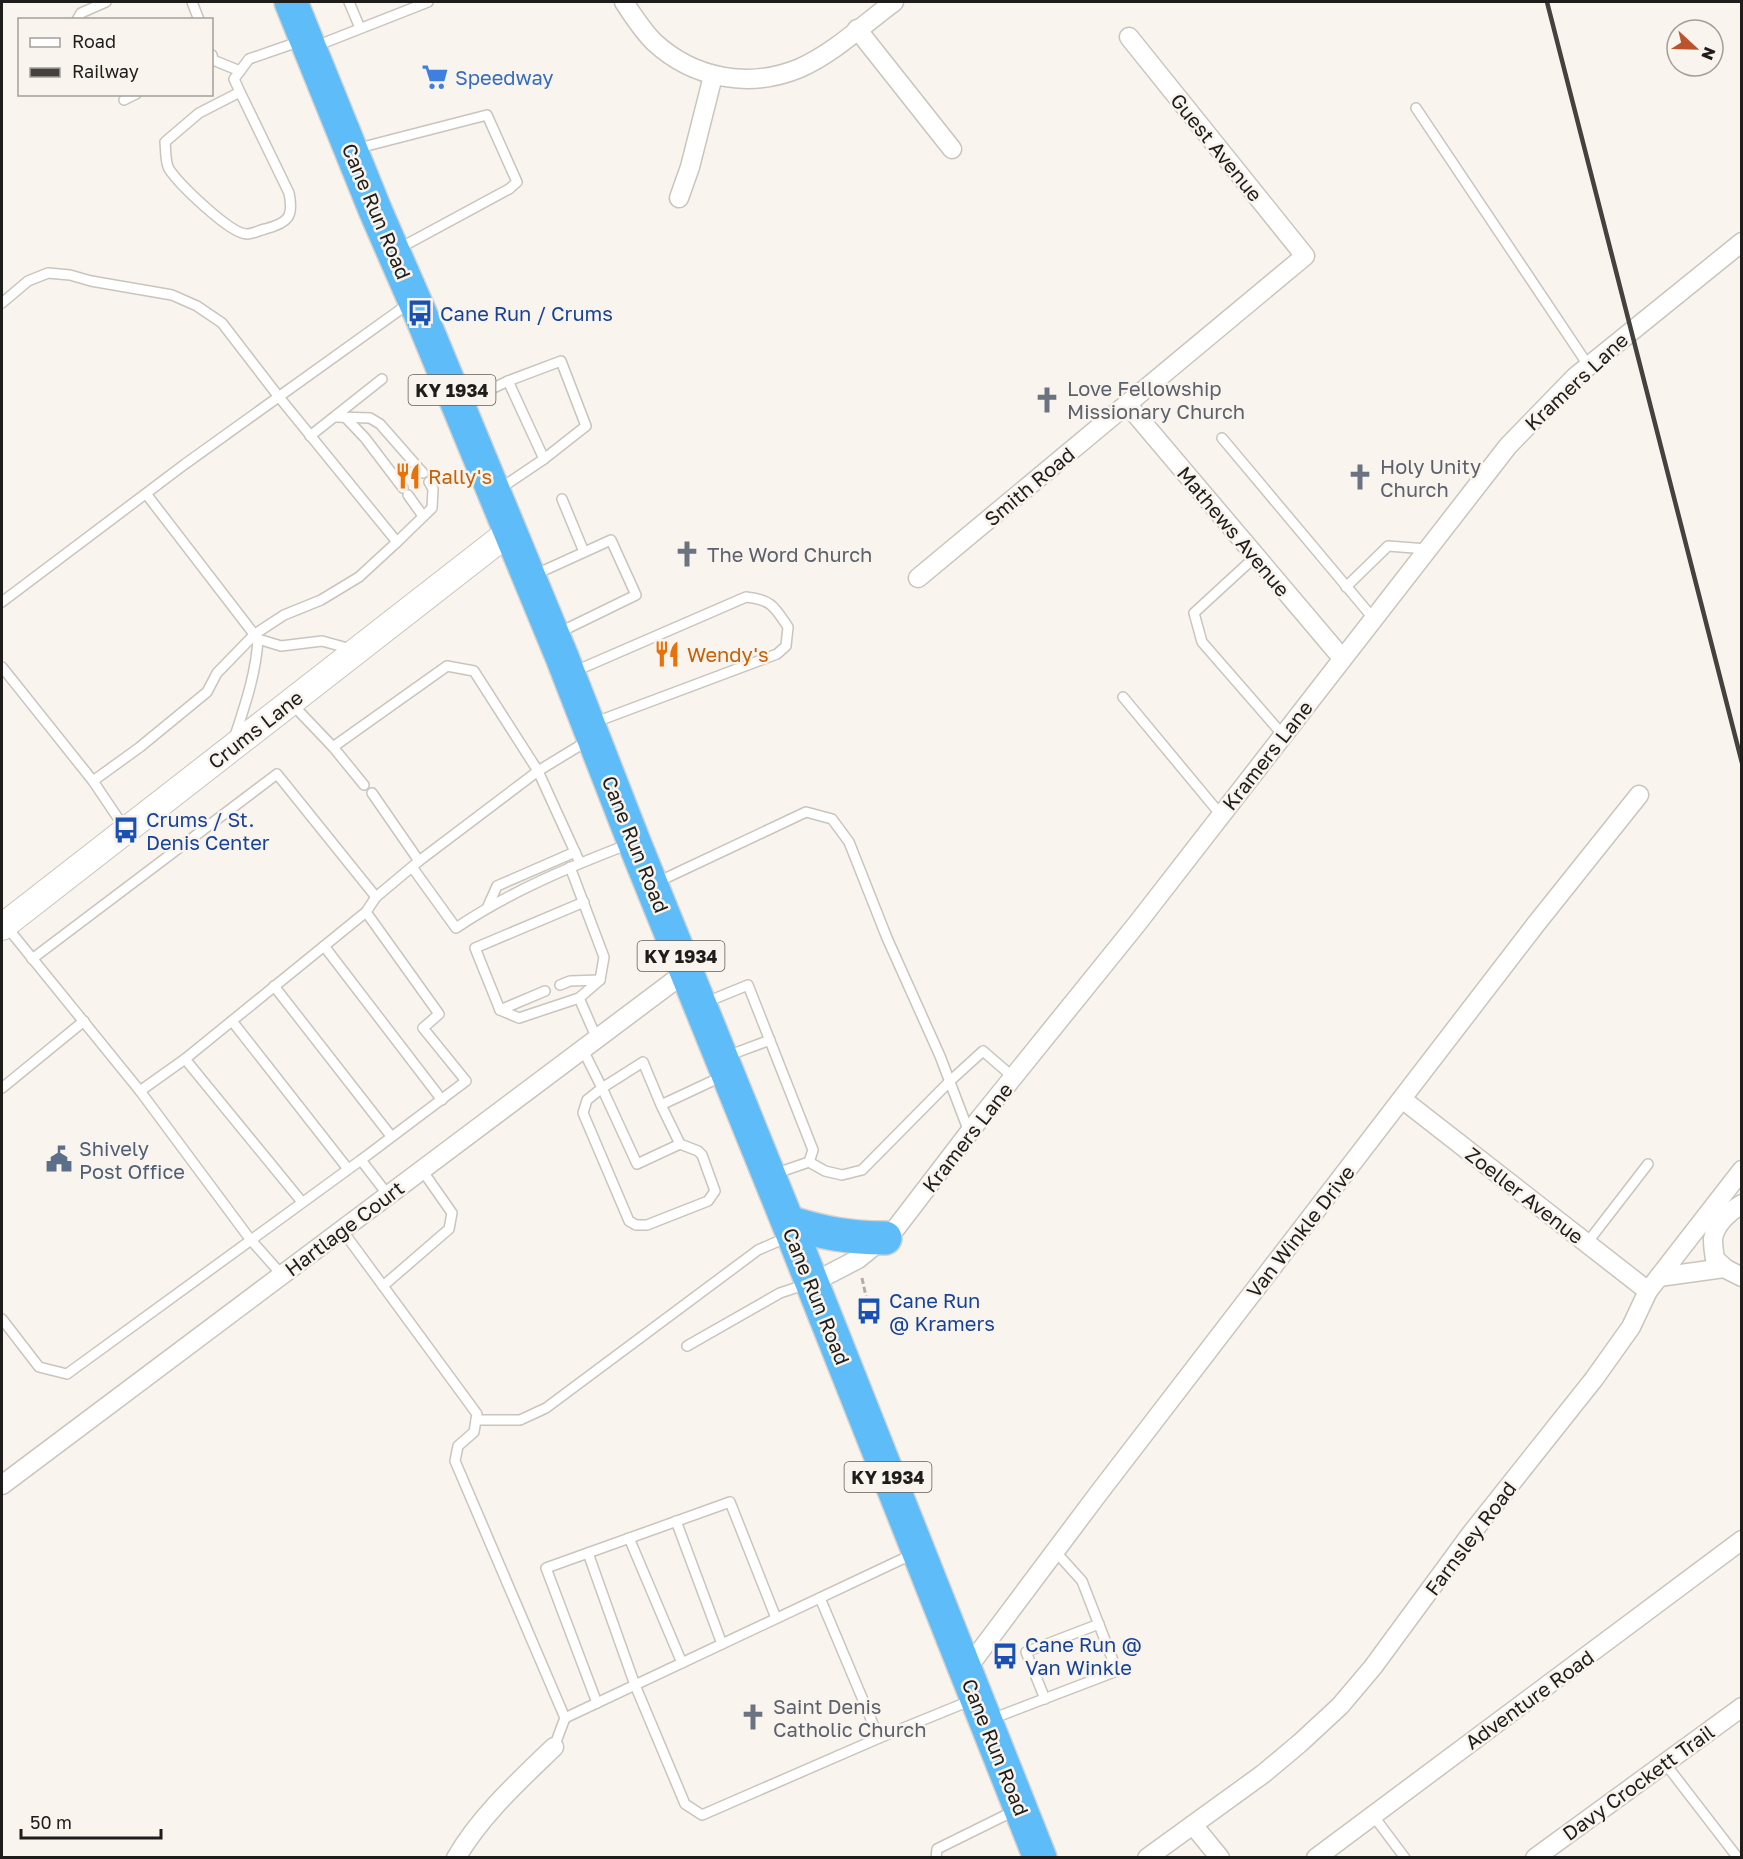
<svg xmlns="http://www.w3.org/2000/svg" width="1743" height="1859" viewBox="0 0 1743 1859" font-family="'Golos Text',sans-serif">
<style>
.lines{fill:none;stroke-linecap:round;stroke-linejoin:round}
.lane-casing{stroke:#c9c5be;stroke-width:12}
.street-casing{stroke:#c9c5be;stroke-width:21}
.secondary-casing{stroke:#c9c5be;stroke-width:28}
.highway-casing{stroke:#d2d2d1;stroke-width:36}
.path{stroke:#b1ada8;stroke-width:3;stroke-dasharray:6 3;stroke-linecap:butt}
.lane{stroke:#fff;stroke-width:9}
.street{stroke:#fff;stroke-width:18}
.secondary{stroke:#fff;stroke-width:26}
.highway{stroke:#5ebcf8;stroke-width:33}
.rail{stroke:#44413e;stroke-width:4.5}
.labels{text-anchor:middle;dominant-baseline:central;stroke-width:5;stroke-linejoin:round;paint-order:stroke}
.shield{fill:#f9f4ed;stroke:#605e5a;stroke-width:1.5}
.shield-label{font-size:18px;font-weight:bold;fill:#1f1d1b}
.shop-label{font-size:20px;fill:#366cbe;stroke:#f9f4ed;text-anchor:start}
.street-label{font-size:20px;fill:#1f1d1b;stroke:#f9f4ed}
.transit-label{font-size:20px;fill:#164399;stroke:#f9f4ed;text-anchor:start}
.worship-label{font-size:20px;fill:#5b616d;stroke:#f9f4ed;text-anchor:start}
.food-label{font-size:20px;fill:#c56008;stroke:#f9f4ed;text-anchor:start}
.service-label{font-size:20px;fill:#4e5e75;stroke:#f9f4ed;text-anchor:start}
</style>
<rect width="100%" height="100%" fill="#f9f4ed"/>
<g class="lines">
<g class="lane-casing">
<g id="lane">
<polyline points="192,2 199,20"/>
<polyline points="349,2 360,28"/>
<polyline points="77,20 81,13 106,2"/>
<polyline points="316,46 428,2"/>
<polyline points="212,55 213,60 240,71"/>
<path d="M240 92 199 113 165 142C166 150 165 162 169 169 179 184 230 234 247 234 253 234 260 230 265 229 288 223 294 217 289 193L240 92 234 79 249 59 301 41"/>
<polyline points="124,100 136,94"/>
<polyline points="1416,108 1588,365"/>
<polyline points="355,149 487,115 517,182 509,189 398,249"/>
<polyline points="2,303 28,281 48,273 70,275 91,281 172,295 197,306 222,323 279,397 397,542 359,577 321,600 284,615 255,634 217,673 207,692 140,747 93,781"/>
<polyline points="508,381 561,361 586,426 544,459"/>
<polyline points="464,402 508,381 544,459 498,490"/>
<polyline points="336,417 370,418 380,424 423,473"/>
<polyline points="346,418 365,438 403,488"/>
<polyline points="310,436 382,379"/>
<polyline points="1222,438 1373,618"/>
<polyline points="147,495 257,638"/>
<polyline points="408,495 423,516"/>
<polyline points="562,499 584,552"/>
<polyline points="397,542 432,508 433,489 429,482"/>
<polyline points="1256,556 1194,613 1202,642 1283,735"/>
<polyline points="534,575 611,540 636,595 558,633"/>
<polyline points="1346,587 1388,546 1427,549"/>
<polyline points="2,602 185,464 408,304"/>
<polyline points="2,667 93,781 126,830"/>
<path d="M573 672 746 597C772 600 774 606 788 627L786 646 777 654 593 723"/>
<polyline points="1123,697 1221,815"/>
<polyline points="292,704 333,747 364,785"/>
<path d="M234 739C245 705 256 674 258 639L281 646 322 641 351 649"/>
<polyline points="333,747 447,666 474,671 538,771 580,863"/>
<polyline points="372,793 419,861"/>
<path d="M412 867 456 928C509 892 569 867 629 844"/>
<polyline points="570,867 604,957 600,980 579,998 597,1039"/>
<polyline points="658,884 666,878 806,812 832,819 849,842 887,938 940,1056 969,1132"/>
<polyline points="488,906 497,886 575,852"/>
<polyline points="6,926 140,1091 250,1239 282,1275"/>
<polyline points="324,946 442,1100"/>
<polyline points="32,959 277,774 376,897"/>
<polyline points="560,985 570,981 600,980"/>
<polyline points="274,986 391,1136"/>
<polyline points="579,998 519,1018 500,1010 475,948 584,902"/>
<polyline points="704,1003 748,985 813,1150 809,1162"/>
<polyline points="500,1010 545,991"/>
<polyline points="232,1021 348,1169"/>
<polyline points="583,1050 602,1088 587,1100 583,1113 629,1221 636,1225 647,1225 708,1201 715,1191 702,1155 698,1151 680,1144"/>
<polyline points="727,1056 770,1040"/>
<polyline points="185,1059 302,1202"/>
<polyline points="2,1088 84,1021"/>
<polyline points="140,1091 185,1059 366,912"/>
<polyline points="661,1105 680,1144 637,1164 602,1088 643,1062 661,1105 723,1076"/>
<polyline points="774,1174 809,1162 825,1171 842,1175 862,1170 950,1081 983,1051 1013,1077"/>
<polyline points="388,1195 361,1160 466,1081 423,1028 439,1014 366,912 376,897 419,861 538,771 589,740"/>
<polyline points="342,1230 477,1414 474,1432 458,1446 455,1461 565,1718 554,1747"/>
<polyline points="1587,1243 1648,1164"/>
<polyline points="383,1286 449,1229 452,1213 422,1170"/>
<polyline points="2,1319 39,1367 67,1374 361,1160"/>
<polyline points="687,1346 780,1293 807,1284"/>
<polyline points="476,1420 520,1420 546,1408 758,1250 788,1237"/>
<polyline points="676,1521 722,1644"/>
<polyline points="629,1538 682,1663"/>
<polyline points="588,1553 635,1685 685,1804 702,1815 879,1738"/>
<polyline points="820,1598 879,1738 972,1700"/>
<polyline points="1045,1699 1026,1652 1099,1624"/>
<polyline points="597,1703 546,1568 730,1502 776,1618"/>
<polyline points="565,1718 913,1554"/>
<polyline points="989,1720 1117,1671 1082,1581 1055,1551"/>
<polyline points="1664,1762 1738,1858"/>
<polyline points="1372,1814 1405,1858"/>
<polyline points="936,1858 937,1849 1016,1810"/>
</g>
</g>
<g class="street-casing">
<g id="street">
<path d="M624 2C633 16 642 30 654 42 694 79 750 89 800 68 834 53 864 24 894 2"/>
<polyline points="857,29 952,149"/>
<polyline points="679,198 690,167 713,76"/>
<polyline points="1127,404 1342,658"/>
<polyline points="918,578 1305,256 1129,37"/>
<polyline points="1402,1099 1648,1291"/>
<path d="M1742 1204C1730 1211 1715 1224 1713 1239 1713 1245 1714 1253 1715 1259L1726 1269 1742 1277"/>
<polyline points="1659,1277 1724,1268"/>
<polyline points="812,1283 858,1259 896,1228 981,1117 1136,925 1508,446 1575,377 1742,242"/>
<polyline points="2,1485 687,971"/>
<polyline points="966,1670 1098,1494 1536,924 1639,795"/>
<polyline points="1193,1825 1220,1858"/>
<path d="M456 1858C481 1815 519 1781 554 1747"/>
<polyline points="1147,1858 1263,1774 1300,1743 1340,1706 1373,1667 1470,1535 1594,1379 1631,1327 1648,1291 1742,1170"/>
<polyline points="1316,1858 1742,1540"/>
<polyline points="1535,1858 1742,1707"/>
</g>
</g>
<g class="secondary-casing">
<polyline id="secondary" points="2,927 509,532"/>
</g>
<g class="highway-casing">
<g id="highway">
<polyline points="291,2 376,212 420,313 562,657 634,842 793,1235 1040,1858"/>
<path d="M788 1222C822 1233 849 1238 885 1238"/>
</g>
</g>
<polyline class="path" points="862,1278 867,1301"/>
<use href="#lane" class="lane"/>
<use href="#street" class="street"/>
<use href="#secondary" class="secondary"/>
<use href="#highway" class="highway"/>
<polyline class="rail" points="1547,2 1742,763"/>
</g>
<defs>
<g id="supermarket-bare" transform="scale(2.07)"><path d="M-6-5.5h2.5l.6 2H6L4.5 2H-2.5L-4.4-4H-6ZM-1.5 3.2a1.3 1.3 0 1 0 .1 0ZM3 3.2a1.3 1.3 0 1 0 .1 0Z" fill="#3f7fe0" stroke="#f9f4ed" stroke-width="2.5" paint-order="stroke"/></g>
<g id="bus-bare" transform="scale(2.07)"><path d="M-5-6H5V4H4V6H2V4H-2V6H-4V4H-5ZM-3.5-4V0h7V-4ZM-3.5 1.2v1.5H-2V1.2ZM2 1.2v1.5H3.5V1.2Z" fill="#1a4fb4" stroke="#f9f4ed" stroke-width="2.5" paint-order="stroke"/></g>
<g id="church-bare" transform="scale(2.07)"><path d="M-1.2-6h2.4v3.5h3.3v2.4h-3.3V6h-2.4V-.1h-3.3v-2.4h3.3Z" fill="#6b7280" stroke="#f9f4ed" stroke-width="2.5" paint-order="stroke"/></g>
<g id="restaurant-bare" transform="scale(2.07)"><path d="M-5-6h1v4h1v-4h1v4h1v-4h1v5L-1.5 .5V6h-2V.5L-5-1ZM5-6V6H3V1.5H1.5Q1.5-4 5-6Z" fill="#e8710a" stroke="#f9f4ed" stroke-width="2.5" paint-order="stroke"/></g>
<g id="civic-bare" transform="scale(2.07)"><path d="M-.6-6.5H3V-4.5H.6V-3L4-1V1h2V6H-6V1h2V-1L-.6-3ZM-1.2 2.5V6h2.4V2.5Z" fill="#5c6f8a" stroke="#f9f4ed" stroke-width="2.5" paint-order="stroke"/></g>
</defs>
<g fill-rule="evenodd">
<use href="#supermarket-bare" x="435" y="77"/>
<use href="#bus-bare" x="420" y="313"/>
<use href="#church-bare" x="1047" y="400"/>
<use href="#restaurant-bare" x="408" y="476"/>
<use href="#church-bare" x="1360" y="477"/>
<use href="#church-bare" x="687" y="554"/>
<use href="#restaurant-bare" x="667" y="654"/>
<use href="#bus-bare" x="126" y="830"/>
<use href="#civic-bare" x="59" y="1159"/>
<use href="#bus-bare" x="869" y="1311"/>
<use href="#bus-bare" x="1005" y="1656"/>
<use href="#church-bare" x="753" y="1717"/>
</g>
<g class="labels">
<g class="shield">
<rect x="408.5" y="375" width="87" height="30" rx="4.5"/>
<rect x="637.5" y="941" width="87" height="30" rx="4.5"/>
<rect x="844.5" y="1462" width="87" height="30" rx="4.5"/>
</g>
<g class="shield-label">
<text x="452" y="390">KY 1934</text>
<text x="681" y="956">KY 1934</text>
<text x="888" y="1477">KY 1934</text>
</g>
<g class="shop-label">
<text x="455" y="77">Speedway</text>
</g>
<g class="street-label">
<text transform="translate(1217 147) rotate(51)">Guest Avenue</text>
<text transform="translate(377 211) rotate(67)">Cane Run Road</text>
<text transform="translate(1576 381) rotate(-43)">Kramers Lane</text>
<text transform="translate(1029 486) rotate(-40)">Smith Road</text>
<text transform="translate(1234 531) rotate(50)">Mathews Avenue</text>
<text transform="translate(255 729) rotate(-38)">Crums Lane</text>
<text transform="translate(1267 755) rotate(-52)">Kramers Lane</text>
<text transform="translate(636 844) rotate(68)">Cane Run Road</text>
<text transform="translate(967 1137) rotate(-52)">Kramers Lane</text>
<text transform="translate(1525 1195) rotate(38)">Zoeller Avenue</text>
<text transform="translate(344 1228) rotate(-37)">Hartlage Court</text>
<text transform="translate(1300 1231) rotate(-52)">Van Winkle Drive</text>
<text transform="translate(817 1296) rotate(68)">Cane Run Road</text>
<text transform="translate(1470 1538) rotate(-53)">Farnsley Road</text>
<text transform="translate(1529 1699) rotate(-36)">Adventure Road</text>
<text transform="translate(996 1747) rotate(68)">Cane Run Road</text>
<text transform="translate(1638 1782) rotate(-36)">Davy Crockett Trail</text>
</g>
<g class="transit-label">
<text x="440" y="313">Cane Run / Crums</text>
<text x="146" y="819">Crums / St.<tspan x="146" dy="23">Denis Center</tspan></text>
<text x="889" y="1300">Cane Run<tspan x="889" dy="23">@ Kramers</tspan></text>
<text x="1025" y="1644">Cane Run @<tspan x="1025" dy="23">Van Winkle</tspan></text>
</g>
<g class="worship-label">
<text x="1067" y="388">Love Fellowship<tspan x="1067" dy="23">Missionary Church</tspan></text>
<text x="1380" y="466">Holy Unity<tspan x="1380" dy="23">Church</tspan></text>
<text x="707" y="554">The Word Church</text>
<text x="773" y="1706">Saint Denis<tspan x="773" dy="23">Catholic Church</tspan></text>
</g>
<g class="food-label">
<text x="428" y="476">Rally's</text>
<text x="687" y="654">Wendy's</text>
</g>
<g class="service-label">
<text x="79" y="1148">Shively<tspan x="79" dy="23">Post Office</tspan></text>
</g>
</g>
<rect width="1743" height="1859" fill="none" stroke="#1f1d1b" stroke-width="6"/>
<rect x="18" y="18" width="195" height="78" fill="#f9f4ed" stroke="#a29e99" stroke-width="1.5"/>
<rect x="30" y="38" width="30" height="9" fill="#ffffff" stroke="#a29e99" stroke-width="1.5"/>
<text x="72" y="48" font-size="18" fill="#1f1d1b">Road</text>
<rect x="30" y="68" width="30" height="9" fill="#44413e" stroke="#a29e99" stroke-width="1.5"/>
<text x="72" y="78" font-size="18" fill="#1f1d1b">Railway</text>
<g transform="translate(1695 48) rotate(112)"><circle r="28" fill="#f9f4ed" stroke="#a29e99" stroke-width="1.5"/>
<path d="M0-4.5L10 22L0 15L-10 22Z" fill="#bb532d"/>
<text y="-9" font-size="16" font-weight="bold" text-anchor="middle" fill="#1f1d1b">N</text>
</g>
<path d="M21 1829v9h140v-9" fill="none" stroke="#1f1d1b" stroke-width="3"/>
<text x="30" y="1829" font-size="18" fill="#1f1d1b" stroke="#f9f4ed" stroke-width="4.5" paint-order="stroke">50 m</text>
</svg>
